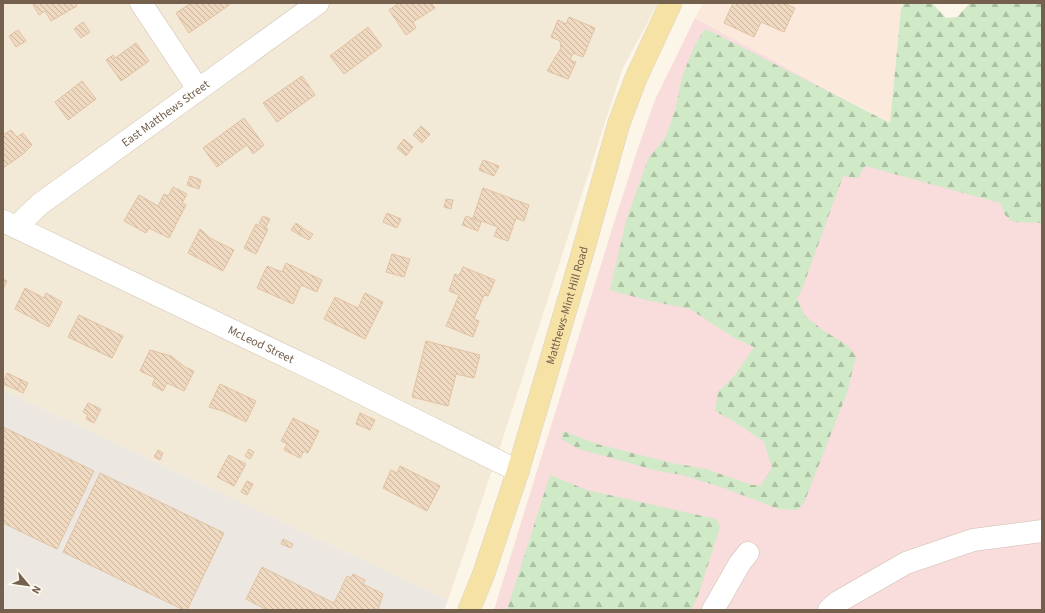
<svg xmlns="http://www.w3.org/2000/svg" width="1045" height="613" viewBox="0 0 1045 613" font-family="'Source Sans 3',sans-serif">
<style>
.residential{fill:#f3e9d7}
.commercial{fill:#fbeadc}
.industrial{fill:#ece8e1}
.medical{fill:#f9dcdc}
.forest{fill:url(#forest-firs)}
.building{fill:url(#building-back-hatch);stroke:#e1c2a2}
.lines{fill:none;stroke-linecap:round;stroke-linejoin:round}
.minor-casing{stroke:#cdbfae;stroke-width:23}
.major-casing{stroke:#d8d2cd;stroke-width:23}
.minor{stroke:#fff;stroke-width:22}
.major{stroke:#f6e2a4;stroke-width:22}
.labels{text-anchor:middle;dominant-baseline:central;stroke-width:3;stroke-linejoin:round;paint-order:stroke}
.street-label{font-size:12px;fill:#74604d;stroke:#fefaee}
</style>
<defs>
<pattern id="forest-firs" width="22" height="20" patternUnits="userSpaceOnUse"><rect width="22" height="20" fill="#d0e9c7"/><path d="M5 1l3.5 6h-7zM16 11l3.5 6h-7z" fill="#adc0a4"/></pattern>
<pattern id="building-back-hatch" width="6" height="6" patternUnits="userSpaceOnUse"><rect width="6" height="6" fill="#efdac1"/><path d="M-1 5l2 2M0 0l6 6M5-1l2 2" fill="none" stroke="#c6b49f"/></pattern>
</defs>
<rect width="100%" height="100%" fill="#fbf6e8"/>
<polygon class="residential" points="3,3 658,3 622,70 500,447 448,600 3,390"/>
<polygon class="commercial" points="703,3 902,3 890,123 695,18"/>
<polygon class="industrial" points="3,390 448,600 444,610 3,610"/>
<polygon class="medical" points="695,18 964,164 1042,177 1042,610 494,610 612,229 639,145 655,100"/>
<g class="forest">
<polygon points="904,3 932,3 946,18 957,17 970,3 1042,3 1042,223 1013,222 1005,215 1000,203 865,166 858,178 843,176 801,292 797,298 804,315 824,331 847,345 856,356 847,393 804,503 797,510 778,509 724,488 682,475 654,470 579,449 561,439 563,431 597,444 672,463 706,469 752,485 761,485 772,468 764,442 735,422 715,411 718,392 735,375 754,347 736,339 690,309 646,300 610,290 626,221 648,159 666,136 676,107 682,77 694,47 704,30 710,31 890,123 901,9"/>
<polygon points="550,475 587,490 716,519 720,527 698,596 691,610 507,610"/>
</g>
<g class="building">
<polygon points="37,3 76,3 77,6 51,21 45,11 39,15 33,5"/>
<polygon points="191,3 232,3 189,33 176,13"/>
<polygon points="399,3 431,3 435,8 413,22 416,28 406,35 389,10"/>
<polygon points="733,3 784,3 795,8 784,32 761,22 754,37 724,23"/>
<polygon points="569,17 595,28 583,57 573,53 570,60 576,62 568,79 547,71 561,48 560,41 551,37 558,20 566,24"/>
<polygon points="83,22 90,32 81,38 74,29"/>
<polygon points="368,27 382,46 344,74 330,56"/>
<polygon points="18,30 26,41 16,47 9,36"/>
<polygon points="136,43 149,61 121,81 106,60 113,55 115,58"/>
<polygon points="302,76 315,95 277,122 263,103"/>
<polygon points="82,81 96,99 68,120 55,102"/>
<polygon points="244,118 264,145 253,154 247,145 217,167 203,148"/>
<polygon points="421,126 430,134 422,143 413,135"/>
<polygon points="11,130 17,137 23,133 32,145 23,154 3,168 3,135"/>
<polygon points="404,139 413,147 406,156 397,148"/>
<polygon points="483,160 499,166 494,176 479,170"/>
<polygon points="190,176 201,180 199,189 187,185"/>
<polygon points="173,187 187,194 182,203 186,205 169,238 149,228 146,233 124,221 139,195 158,206 164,194 168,196"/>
<polygon points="483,188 529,205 524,221 516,218 508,241 494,236 498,227 473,218"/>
<polygon points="446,199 453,200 451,209 444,207"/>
<polygon points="387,213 401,219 397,228 383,222"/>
<polygon points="263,216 270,219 266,227 259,223"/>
<polygon points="466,216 481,222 478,231 462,225"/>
<polygon points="296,223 302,227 298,234 291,230"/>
<polygon points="256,224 268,229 256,254 244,248"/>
<polygon points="302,228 313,234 309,240 298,234"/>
<polygon points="200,229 210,238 234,250 223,271 188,253"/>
<polygon points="392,254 410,259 404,277 386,272"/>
<polygon points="286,263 322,280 317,292 301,285 293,304 257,288 267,266 282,272"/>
<polygon points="463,267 495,280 488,296 484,295 474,319 479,321 473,337 446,326 459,295 449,291 455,274 459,276"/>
<polygon points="3,279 7,281 3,289"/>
<polygon points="25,288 44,298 46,293 62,302 49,327 15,309"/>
<polygon points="365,293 383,302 365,339 324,319 335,297 358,308"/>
<polygon points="79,315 123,336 112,358 68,337"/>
<polygon points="426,341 480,355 474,378 456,374 448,406 412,397"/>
<polygon points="150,350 171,356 185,367 194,371 184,391 167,383 163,391 152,385 155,378 140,371"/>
<polygon points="7,373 22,380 17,390 3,384"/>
<polygon points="22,380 28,383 23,393 17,390"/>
<polygon points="220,384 256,401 246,422 223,411 209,407"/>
<polygon points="88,403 101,409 94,423 86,419 88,415 83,412"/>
<polygon points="360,413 375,420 370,430 356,424"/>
<polygon points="293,418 319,431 308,453 304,451 300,458 284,450 287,444 281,441"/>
<polygon points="3,427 94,471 57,549 3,523"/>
<polygon points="249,449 254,452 250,459 245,456"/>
<polygon points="158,450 163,453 160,460 154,457"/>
<polygon points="229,455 246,464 234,486 217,477"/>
<polygon points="400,466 440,486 427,511 383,488 391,470 397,473"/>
<polygon points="100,473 224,533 187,610 184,610 63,552"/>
<polygon points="247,481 253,484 247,495 241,492"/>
<polygon points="283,539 293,544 291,548 281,544"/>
<polygon points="262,567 334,603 347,576 351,578 353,574 365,580 363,584 383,594 378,610 267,610 246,599"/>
</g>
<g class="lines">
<g class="minor-casing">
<g id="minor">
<polyline points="141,3 198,89"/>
<path id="s1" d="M3 221 327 376 518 471"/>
<path id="s2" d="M16 227 40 204 318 3"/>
<polyline points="713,610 740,563 748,553"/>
<polyline points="829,610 838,602 906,563 973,540 1042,531"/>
</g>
</g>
<g class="major-casing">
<g id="major">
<path id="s3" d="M469 610 484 573 518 471 581 258 619 123 636 78 671 3"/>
</g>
</g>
<use href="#minor" class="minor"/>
<use href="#major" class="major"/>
</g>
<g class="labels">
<g class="street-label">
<text stroke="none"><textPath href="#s2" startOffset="188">East Matthews Street</textPath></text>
<text stroke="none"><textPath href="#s3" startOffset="320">Matthews-Mint Hill Road</textPath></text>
<text stroke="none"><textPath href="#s1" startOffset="286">McLeod Street</textPath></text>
</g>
</g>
<rect width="1045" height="613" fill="none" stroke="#74604d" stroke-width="8"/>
<g transform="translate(28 585) rotate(119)" stroke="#fefaee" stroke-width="3" paint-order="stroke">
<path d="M0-3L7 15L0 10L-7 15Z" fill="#74604d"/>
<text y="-6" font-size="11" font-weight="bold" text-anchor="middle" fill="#74604d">N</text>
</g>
</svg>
